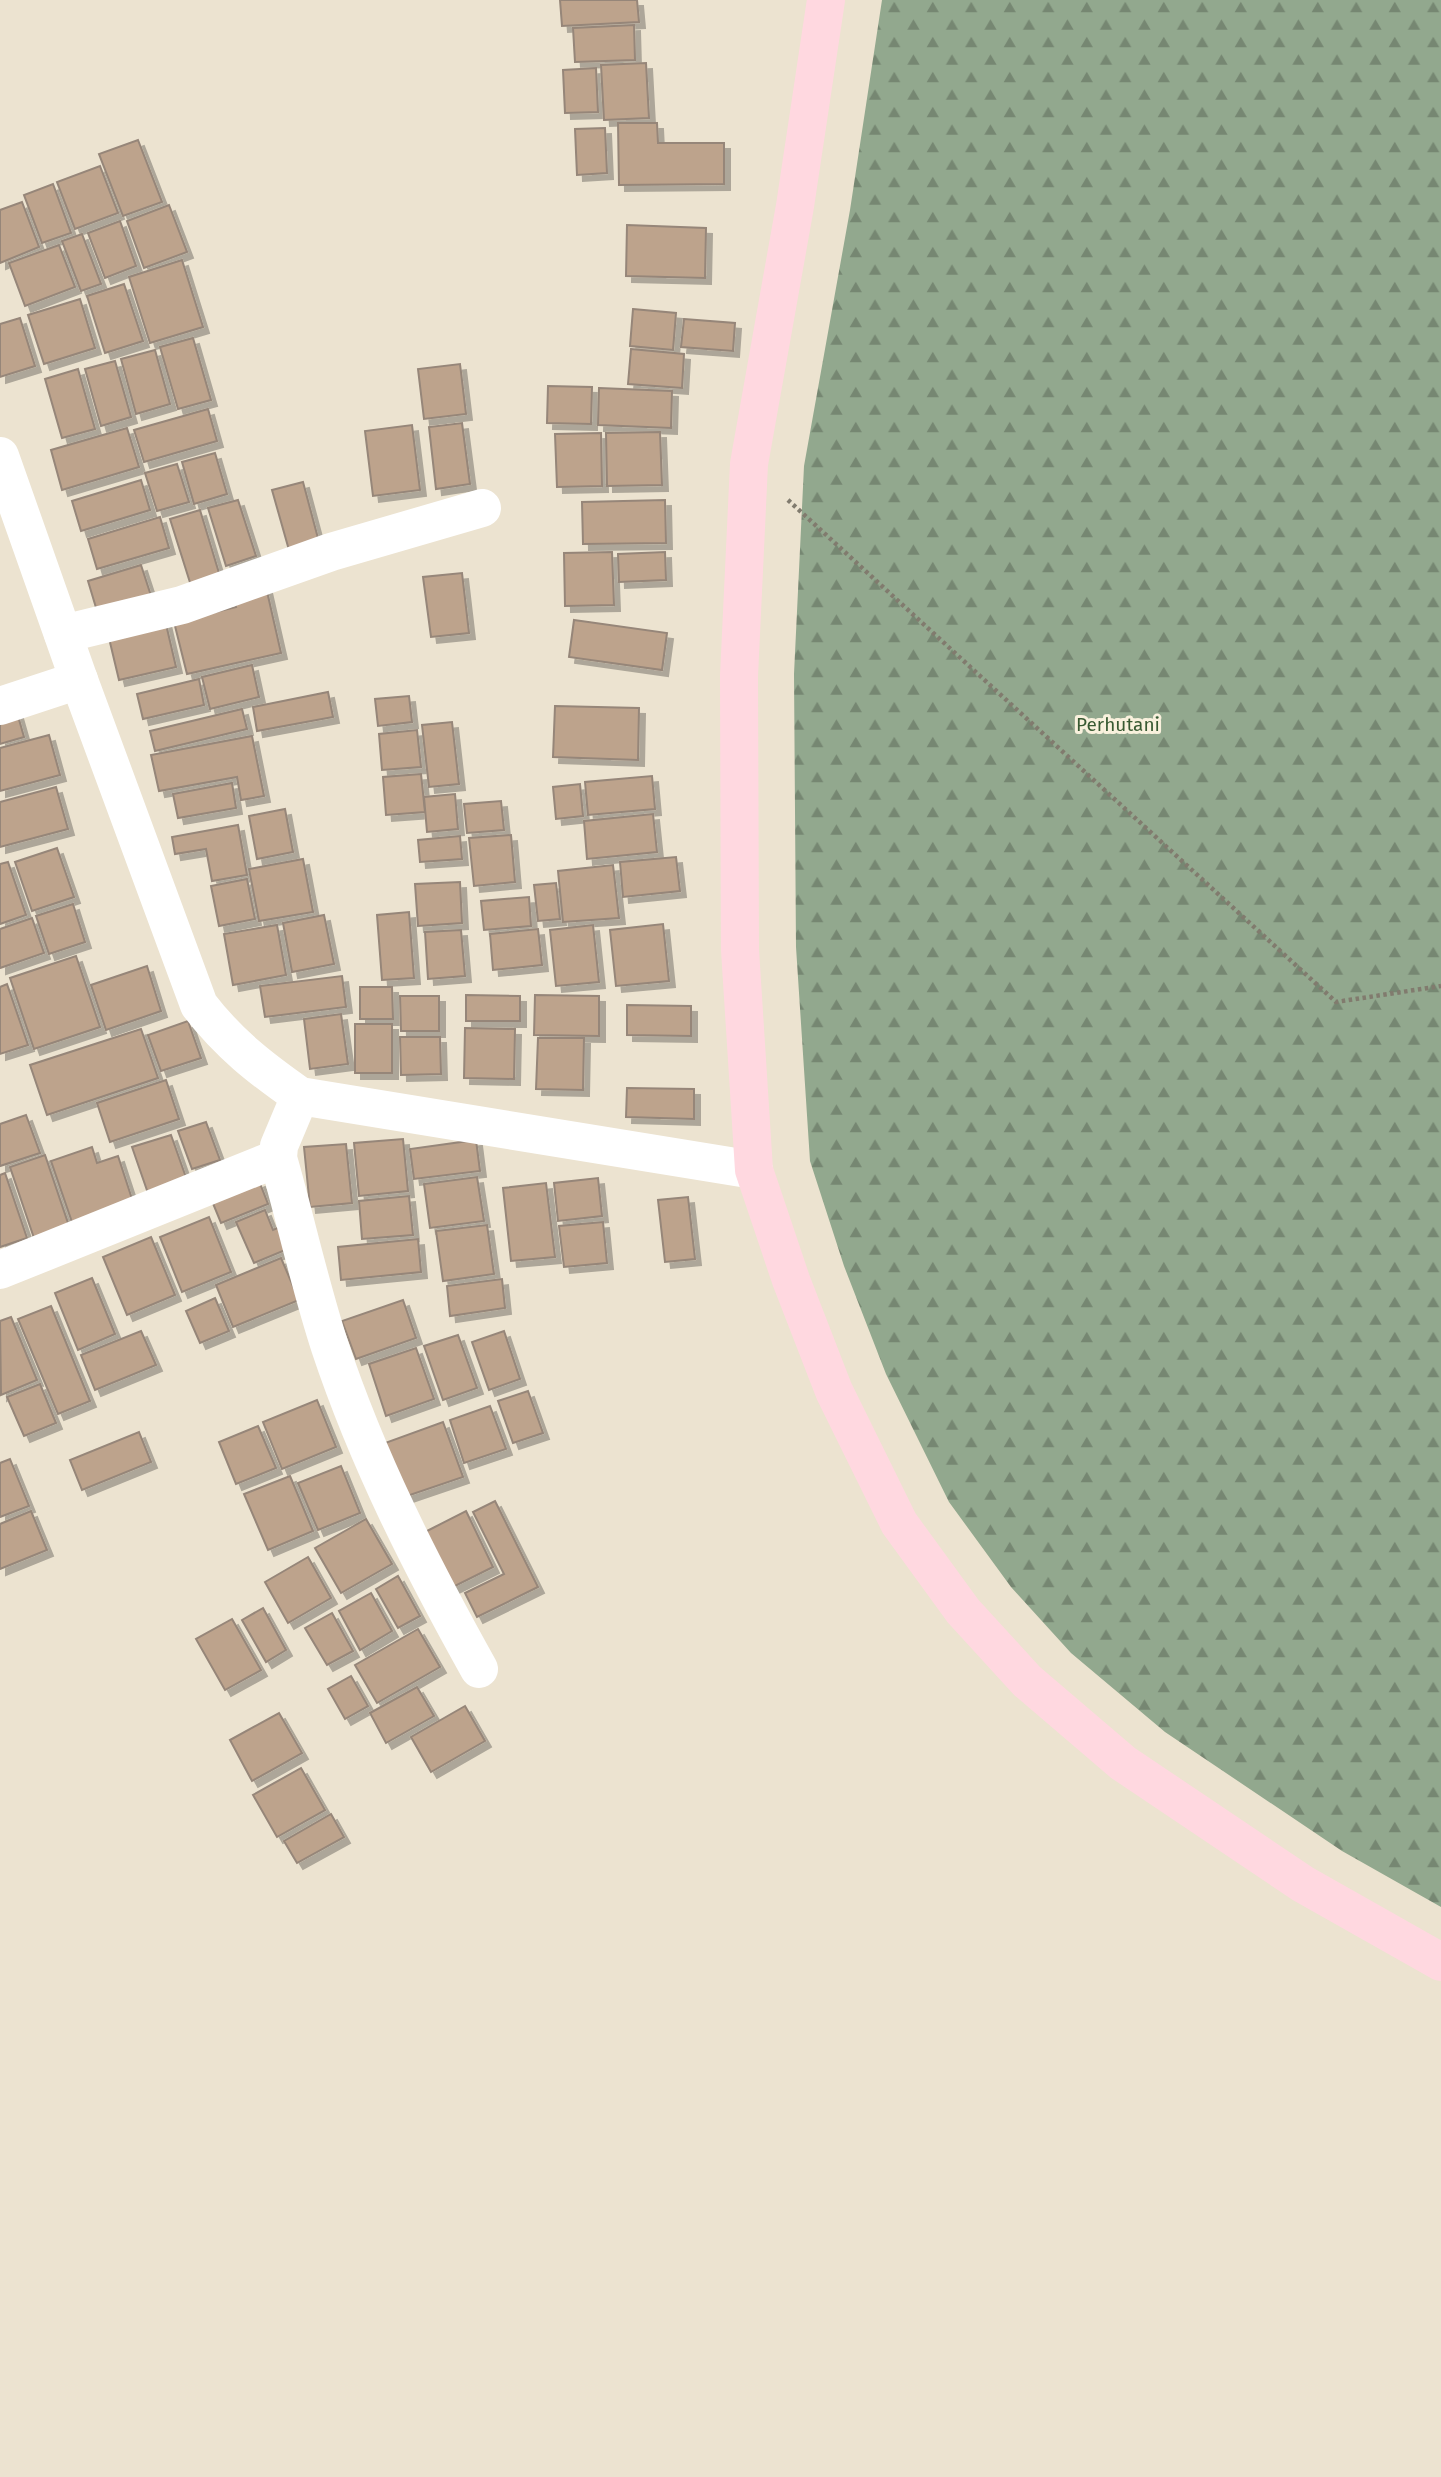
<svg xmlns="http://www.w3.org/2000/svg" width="1441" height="2477" viewBox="0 0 1441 2477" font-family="'Fira Sans',sans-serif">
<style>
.forest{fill:url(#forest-firs)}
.building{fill:#bda38c;stroke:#968679;stroke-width:2;filter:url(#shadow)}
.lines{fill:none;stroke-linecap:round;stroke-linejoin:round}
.path{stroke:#817b6e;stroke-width:4.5;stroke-dasharray:3.5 3.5;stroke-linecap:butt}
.minor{stroke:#fff;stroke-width:38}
.major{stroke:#ffd8e0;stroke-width:38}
.labels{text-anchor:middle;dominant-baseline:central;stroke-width:6;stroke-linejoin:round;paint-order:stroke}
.park-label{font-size:19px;fill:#385a32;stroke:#f9f1dd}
</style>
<defs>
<pattern id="forest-firs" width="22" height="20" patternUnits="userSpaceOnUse" patternTransform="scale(1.75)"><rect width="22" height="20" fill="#92a88e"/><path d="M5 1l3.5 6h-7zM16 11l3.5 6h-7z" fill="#768772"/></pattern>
<filter id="shadow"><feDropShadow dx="6" dy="6" stdDeviation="0" flood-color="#0004"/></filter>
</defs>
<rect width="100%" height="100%" fill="#ece3d0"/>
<polygon class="forest" points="882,0 1441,0 1441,1907 1342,1851 1165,1732 1071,1653 1011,1587 949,1502 886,1374 844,1266 810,1161 796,947 794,674 804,466 850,210"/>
<g class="building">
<polygon points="560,0 637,0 639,22 562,26"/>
<polygon points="634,25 635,60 575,62 573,28"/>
<polygon points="646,63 649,118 604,120 601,65"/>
<polygon points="596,68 598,112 565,113 563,70"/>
<polygon points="618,123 657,123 658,143 724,143 724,184 619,185"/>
<polygon points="605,128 607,173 577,175 575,129"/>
<polygon points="138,140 162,202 123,216 99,154"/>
<polygon points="100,166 118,213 75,229 57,182"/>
<polygon points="53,184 71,233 42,243 24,195"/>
<polygon points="22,202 39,247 0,263 0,210"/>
<polygon points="169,205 187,252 144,268 127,221"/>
<polygon points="120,221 136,266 105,278 88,233"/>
<polygon points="627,225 706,228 705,278 626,276"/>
<polygon points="82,234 101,284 81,291 62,241"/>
<polygon points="59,245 75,287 25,306 9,263"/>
<polygon points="182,260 203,327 150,343 129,277"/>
<polygon points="124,284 143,341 105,353 87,296"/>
<polygon points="80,299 95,348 44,364 28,315"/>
<polygon points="633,309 676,313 673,350 630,346"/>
<polygon points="20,318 35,366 0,377 0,324"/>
<polygon points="684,319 735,323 733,351 681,347"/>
<polygon points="193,338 211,400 178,409 160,347"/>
<polygon points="631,349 684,354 682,388 628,384"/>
<polygon points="155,350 170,404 136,414 121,359"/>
<polygon points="115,361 131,417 101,426 85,369"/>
<polygon points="460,364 466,414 424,419 418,369"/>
<polygon points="78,369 95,429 62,438 45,379"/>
<polygon points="548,386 592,387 591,424 547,423"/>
<polygon points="599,388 672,391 671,428 598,425"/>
<polygon points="208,409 217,441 144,462 134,430"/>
<polygon points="462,423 470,484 436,489 429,427"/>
<polygon points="412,425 420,490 373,496 365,431"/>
<polygon points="127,428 139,467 62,490 51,450"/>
<polygon points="660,432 662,485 607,486 606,433"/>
<polygon points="601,433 602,486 557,487 555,434"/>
<polygon points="215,453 227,494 194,504 182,462"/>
<polygon points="177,464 189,502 157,511 145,473"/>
<polygon points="141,480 150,510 81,531 72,501"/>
<polygon points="303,482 319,542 289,550 272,490"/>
<polygon points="238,500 256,556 226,566 208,508"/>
<polygon points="665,500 666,543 583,544 582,502"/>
<polygon points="200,510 222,583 193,592 170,519"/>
<polygon points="160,517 169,548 97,569 88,539"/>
<polygon points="612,552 614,605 565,606 564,553"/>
<polygon points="665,552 666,580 619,582 618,554"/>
<polygon points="141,565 154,605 100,621 88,581"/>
<polygon points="462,573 469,633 431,637 423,577"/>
<polygon points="266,587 281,653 187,674 174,622 236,607 233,595"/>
<polygon points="165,620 176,667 119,680 108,634"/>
<polygon points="574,620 667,633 662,670 569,657"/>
<polygon points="252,665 259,697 210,709 202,677"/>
<polygon points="199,679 204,705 143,719 137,694"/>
<polygon points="328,692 333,717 257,731 253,707"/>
<polygon points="409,696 412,722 378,726 375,699"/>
<polygon points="555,706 639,708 638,760 553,757"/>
<polygon points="16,709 24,737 0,744 0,713"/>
<polygon points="242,709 247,729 155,751 150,731"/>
<polygon points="452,722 459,784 429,787 422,725"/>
<polygon points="417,730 421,767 382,770 379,734"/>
<polygon points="49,735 60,775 0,791 0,748"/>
<polygon points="252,736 264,796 241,800 237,777 159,791 151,755"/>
<polygon points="421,774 425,812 386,815 383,777"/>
<polygon points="652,776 655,809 588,815 585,782"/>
<polygon points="232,783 236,808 178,818 173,794"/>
<polygon points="580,784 583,816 556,819 553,787"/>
<polygon points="56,787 68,829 0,847 0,802"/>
<polygon points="455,794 458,829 427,832 424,797"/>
<polygon points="501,801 504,830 467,833 464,804"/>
<polygon points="285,809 293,852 257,859 249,816"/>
<polygon points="653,814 657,852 587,859 584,821"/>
<polygon points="238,825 247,875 212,881 206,849 175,854 172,837"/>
<polygon points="511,835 515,882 474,886 469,838"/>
<polygon points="460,836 462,859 420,862 418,840"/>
<polygon points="57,848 74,897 32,911 15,862"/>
<polygon points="676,857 680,891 623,897 620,862"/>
<polygon points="303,859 313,912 259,921 249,869"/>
<polygon points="8,862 26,915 0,924 0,864"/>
<polygon points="613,865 619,918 563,922 558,871"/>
<polygon points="247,879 255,919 219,926 211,886"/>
<polygon points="460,882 462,923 418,926 415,884"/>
<polygon points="556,883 560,919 538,921 534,885"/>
<polygon points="529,897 531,926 484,930 481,901"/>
<polygon points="73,904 85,942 49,954 36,916"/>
<polygon points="409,912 414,978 382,980 377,915"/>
<polygon points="324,915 334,964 292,972 283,923"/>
<polygon points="32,918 44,953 0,968 0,929"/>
<polygon points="663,924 669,981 616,986 610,930"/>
<polygon points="277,925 286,975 233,985 224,934"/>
<polygon points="593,925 599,982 556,986 550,930"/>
<polygon points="538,929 542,965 493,970 490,934"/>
<polygon points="461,930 465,976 428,979 425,932"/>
<polygon points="76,956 100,1027 34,1049 10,978"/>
<polygon points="147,966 161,1011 106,1030 91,985"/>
<polygon points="342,976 346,1007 265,1017 260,986"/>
<polygon points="7,984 28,1045 0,1054 0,987"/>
<polygon points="360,987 392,987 393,1019 360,1019"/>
<polygon points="466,995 520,996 520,1021 466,1021"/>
<polygon points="535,995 599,996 599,1036 534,1035"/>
<polygon points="400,996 439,996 439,1031 401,1031"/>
<polygon points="627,1005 691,1006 691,1036 627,1035"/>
<polygon points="341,1014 348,1064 310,1069 304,1019"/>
<polygon points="188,1021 201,1058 161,1071 148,1035"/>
<rect x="355" y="1024" width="37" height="49"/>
<polygon points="465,1028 515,1029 514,1079 464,1078"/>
<polygon points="141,1029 158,1078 47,1115 30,1065"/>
<polygon points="400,1037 440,1037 441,1074 401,1075"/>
<polygon points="538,1038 584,1038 583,1090 536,1089"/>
<polygon points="166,1080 179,1119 110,1142 97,1103"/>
<polygon points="627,1088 694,1089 694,1119 626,1117"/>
<polygon points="26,1115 40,1153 0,1166 0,1124"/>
<polygon points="206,1122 220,1160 192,1169 178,1131"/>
<polygon points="171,1135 189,1186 150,1199 132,1147"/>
<polygon points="403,1139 408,1191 359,1196 354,1143"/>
<polygon points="476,1140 480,1171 414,1179 410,1149"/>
<polygon points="346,1144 352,1203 310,1207 304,1147"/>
<polygon points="92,1147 97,1163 118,1156 133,1202 72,1222 51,1161"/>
<polygon points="45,1155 70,1229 35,1241 10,1167"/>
<polygon points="5,1173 27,1238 0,1247 0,1175"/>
<polygon points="477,1177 484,1221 430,1228 424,1184"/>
<polygon points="598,1178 602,1216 558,1221 554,1183"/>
<polygon points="259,1181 268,1204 221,1223 212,1201"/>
<polygon points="546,1183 555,1257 511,1261 503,1188"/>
<polygon points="409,1196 413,1235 362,1239 359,1201"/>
<polygon points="688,1197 695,1259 665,1262 658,1200"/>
<polygon points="265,1210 273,1230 287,1224 295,1246 254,1263 236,1222"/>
<polygon points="209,1217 231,1272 182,1292 160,1237"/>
<polygon points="603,1222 607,1263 564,1267 559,1226"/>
<polygon points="487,1225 494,1274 443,1281 436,1231"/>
<polygon points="151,1237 175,1295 127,1315 103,1257"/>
<polygon points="418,1239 421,1272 341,1280 338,1247"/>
<polygon points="281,1258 299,1300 233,1327 216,1285"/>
<polygon points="92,1278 115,1334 78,1350 55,1293"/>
<polygon points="502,1279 505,1308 450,1316 447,1286"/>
<polygon points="215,1298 229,1331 200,1343 186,1311"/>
<polygon points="403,1300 416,1338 356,1359 342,1321"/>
<polygon points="51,1306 90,1401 58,1414 18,1319"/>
<polygon points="11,1317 37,1380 1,1395 0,1321"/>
<polygon points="141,1331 156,1365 95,1390 81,1355"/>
<polygon points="504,1331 520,1379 489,1390 472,1342"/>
<polygon points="458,1335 477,1388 443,1400 424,1346"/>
<polygon points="416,1348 434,1399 386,1416 369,1364"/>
<polygon points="40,1384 56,1423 24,1436 7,1397"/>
<polygon points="528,1391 543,1433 513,1443 498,1401"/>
<polygon points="317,1400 336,1447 282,1469 263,1422"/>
<polygon points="490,1406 506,1449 464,1463 450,1420"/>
<polygon points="443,1422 463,1477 404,1497 385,1443"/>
<polygon points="258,1426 276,1468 236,1484 219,1442"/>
<polygon points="139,1432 151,1462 82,1490 70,1460"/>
<polygon points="10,1459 29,1506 0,1517 0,1463"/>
<polygon points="341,1466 360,1513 318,1530 298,1483"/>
<polygon points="290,1476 313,1531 268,1550 244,1494"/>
<polygon points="495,1501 538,1587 477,1617 465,1593 504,1574 473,1512"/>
<polygon points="31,1511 47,1550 0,1569 0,1524"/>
<polygon points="466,1511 493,1567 453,1587 425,1532"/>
<polygon points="366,1519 392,1564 341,1593 315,1548"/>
<polygon points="308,1557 331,1598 288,1623 265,1582"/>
<polygon points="398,1576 420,1616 398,1628 376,1589"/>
<polygon points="371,1593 392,1631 360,1650 339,1611"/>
<polygon points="263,1608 286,1650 266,1662 242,1620"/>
<polygon points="332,1613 353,1651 327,1665 305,1628"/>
<polygon points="232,1619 261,1670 225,1690 196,1639"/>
<polygon points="418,1629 440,1667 377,1703 355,1665"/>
<polygon points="351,1676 368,1706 345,1719 328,1689"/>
<polygon points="417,1687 434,1716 386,1743 370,1713"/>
<polygon points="465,1706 485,1741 431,1772 411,1737"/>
<polygon points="279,1713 302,1753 252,1781 230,1740"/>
<polygon points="301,1768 325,1810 277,1837 253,1795"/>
<polygon points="331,1814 344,1837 297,1863 284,1841"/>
</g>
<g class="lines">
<polyline class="path" points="788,500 1336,1002 1441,986"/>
<g class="minor">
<path d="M0 456 79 680 199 1005C229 1044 260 1068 300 1096L754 1170"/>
<polyline points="63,634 182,605 331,552 482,508"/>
<polyline points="0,706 79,680"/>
<path d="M300 1096 279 1146 278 1158C296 1221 310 1286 330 1347 368 1461 421 1565 479 1669"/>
<polyline points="0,1270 278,1158"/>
</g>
<polyline class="major" points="826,0 795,206 749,464 739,676 740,950 754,1170 791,1280 834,1391 899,1523 963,1611 1027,1681 1123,1763 1303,1884 1441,1962"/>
</g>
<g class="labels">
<g class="park-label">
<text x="1118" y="724">Perhutani</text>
</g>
</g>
</svg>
